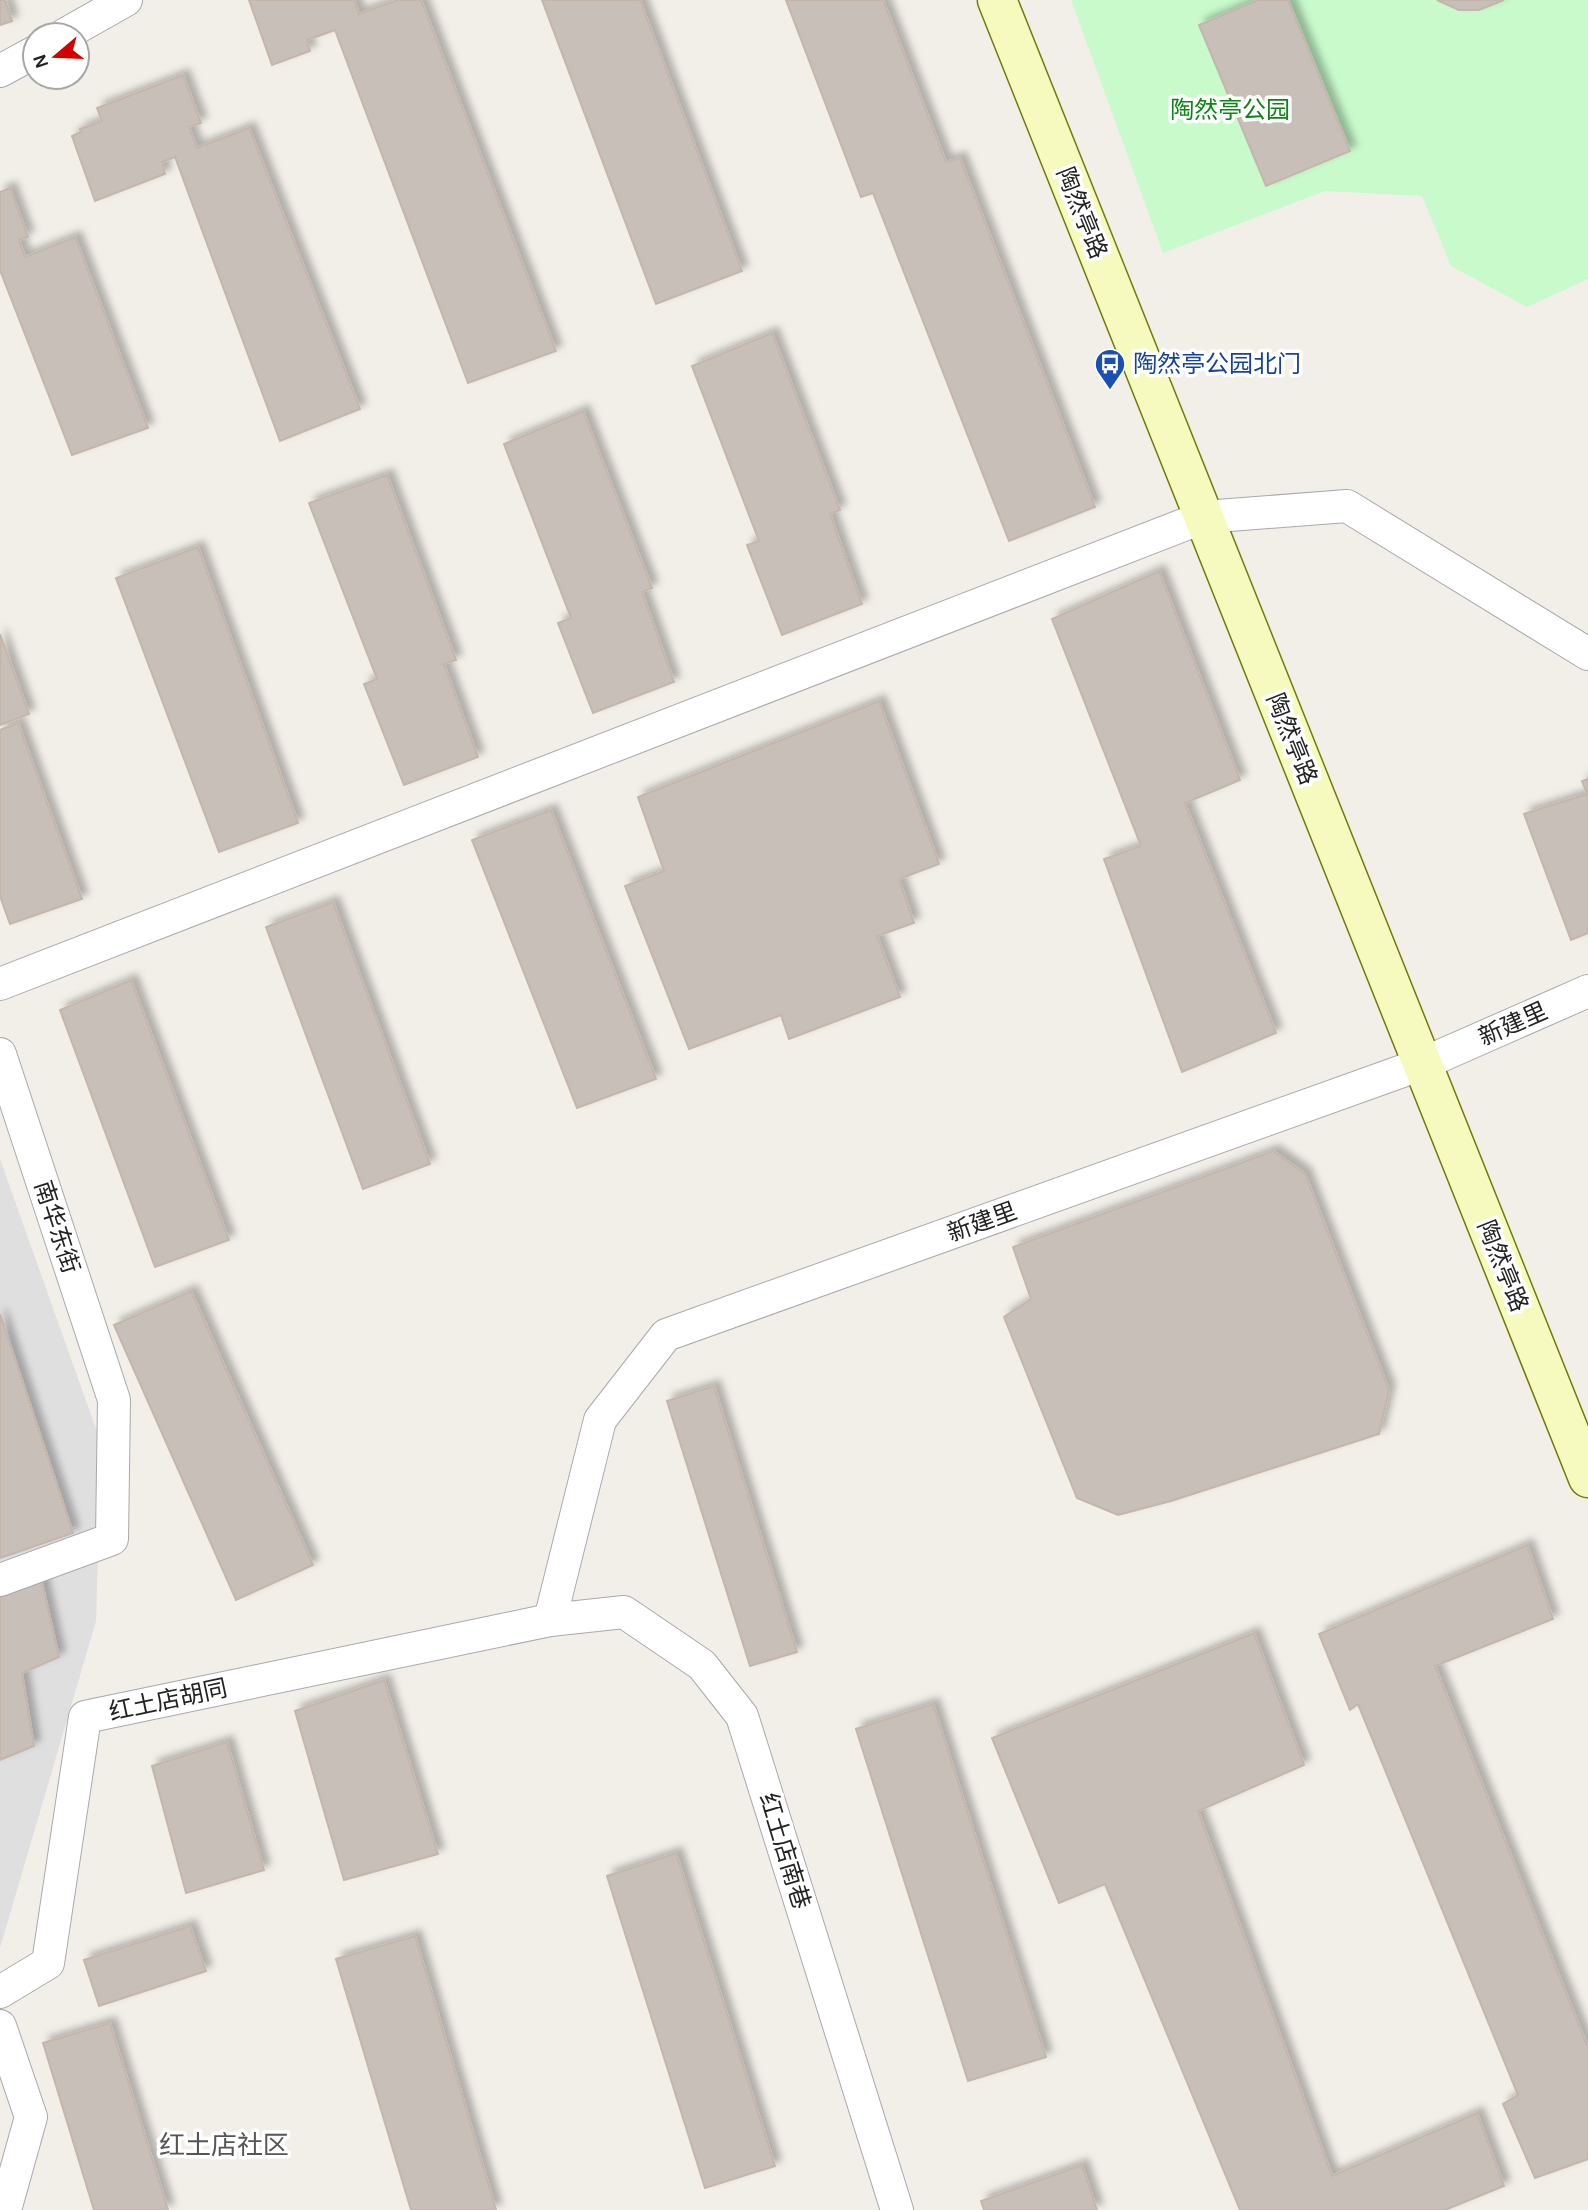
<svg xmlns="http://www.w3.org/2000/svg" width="1588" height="2210" viewBox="0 0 1588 2210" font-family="Karla,'Noto Sans SC',sans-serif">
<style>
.residential{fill:#e0dfdf}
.park{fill:#c8facc}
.building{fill:#c7bfb8;stroke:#c4b6ab;stroke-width:2;filter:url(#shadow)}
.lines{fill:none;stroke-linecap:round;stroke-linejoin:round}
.street-casing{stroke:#a9a9a9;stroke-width:34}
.secondary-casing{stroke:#707d05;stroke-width:41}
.street{stroke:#fff;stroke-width:32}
.secondary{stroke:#f7fabf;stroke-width:38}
.labels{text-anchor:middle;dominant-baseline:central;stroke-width:7;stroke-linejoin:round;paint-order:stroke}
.park-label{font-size:24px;fill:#0c8416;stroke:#fff}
.street-label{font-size:24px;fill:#222;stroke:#fff}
.transit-label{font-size:24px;fill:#164399;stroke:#fff;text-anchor:start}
.neighbourhood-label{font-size:26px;fill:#555;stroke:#fff}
</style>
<defs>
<filter id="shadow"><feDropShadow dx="6" dy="-6" stdDeviation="3.5" flood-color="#0004"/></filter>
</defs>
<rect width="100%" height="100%" fill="#f2efe9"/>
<polygon class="residential" points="0,1159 101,1443 96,1621 0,1948"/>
<polygon class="park" points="1071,0 1588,0 1588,279 1527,307 1451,266 1422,196 1325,191 1163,253"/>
<g class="building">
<polygon points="0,0 5,0 12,21 0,25"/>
<polygon points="249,0 354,0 359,14 398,0 421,0 556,351 468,383 335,30 307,40 310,51 272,65"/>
<polygon points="542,0 640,0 742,271 656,304"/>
<polygon points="786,0 883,0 946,162 960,158 1095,507 1009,541 873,193 861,197"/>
<polygon points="1258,0 1288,0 1350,151 1266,186 1199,25"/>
<polygon points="1437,0 1504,0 1479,10 1459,10"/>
<polygon points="183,75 201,123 189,127 197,148 249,128 360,409 280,441 175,157 162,162 165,174 95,201 72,136 81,132 80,129 102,121 97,108"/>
<polygon points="10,188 28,237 19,240 25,257 75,237 148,428 72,455 0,270 0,192"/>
<polygon points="772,333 840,510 830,514 862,604 782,635 747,545 759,541 692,366"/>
<polygon points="583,411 652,588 642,592 674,682 593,713 558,623 571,618 504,444"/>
<polygon points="387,475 456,660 444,664 478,757 404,785 364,684 377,679 309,503"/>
<polygon points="198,547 298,823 219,852 116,578"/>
<polygon points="1159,571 1240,780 1185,803 1276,1033 1182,1072 1104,859 1141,846 1052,619"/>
<polygon points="0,634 29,714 0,725"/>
<polygon points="879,701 939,864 899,879 914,923 877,936 900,997 789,1039 781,1015 689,1049 625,886 664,871 638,797"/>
<polygon points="18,723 82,899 10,924 0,896 0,730"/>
<polygon points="1588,779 1588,933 1571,940 1524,814 1587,794 1582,781"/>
<polygon points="551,810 656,1079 577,1108 472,840"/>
<polygon points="333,902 430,1164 363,1189 266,927"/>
<polygon points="131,980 229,1240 155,1267 60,1010"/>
<polygon points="1273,1151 1305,1174 1389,1390 1379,1434 1171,1501 1118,1515 1077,1498 1004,1317 1031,1299 1013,1247"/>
<polygon points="191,1291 313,1565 236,1600 114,1325"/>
<polygon points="0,1314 73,1533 0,1558"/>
<polygon points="714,1386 797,1652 750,1666 667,1401"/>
<polygon points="1527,1545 1553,1619 1435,1666 1588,2048 1588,2159 1535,2178 1503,2104 1518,2095 1358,1704 1350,1710 1319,1634"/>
<polygon points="41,1578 59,1657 22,1673 34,1746 0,1760 0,1593"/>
<polygon points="1254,1633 1304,1765 1198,1811 1332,2176 1477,2113 1504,2186 1445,2210 1240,2210 1105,1884 1059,1903 992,1738"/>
<polygon points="384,1680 438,1854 344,1880 295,1711"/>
<polygon points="933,1704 1046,2057 968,2081 856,1729"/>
<polygon points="227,1742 264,1870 186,1893 152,1766"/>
<polygon points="676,1853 775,2166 705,2188 607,1876"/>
<polygon points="190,1926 206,1971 99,2006 84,1960"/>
<polygon points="415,1936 496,2210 411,2210 336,1959"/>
<polygon points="110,2023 168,2210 94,2210 43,2043"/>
<polygon points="1082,2165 1097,2210 984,2210 981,2201"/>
</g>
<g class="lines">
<g class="street-casing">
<g id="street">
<polyline points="64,35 126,0"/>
<polyline points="0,71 35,52"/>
<polyline points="0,984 1204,517 1347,506 1588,654"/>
<polyline points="0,1054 114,1400 112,1539 0,1580"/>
<polyline points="550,1620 600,1420 666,1335 1422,1064 1588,991"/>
<polyline points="0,1992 48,1963 85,1717 550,1620 624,1612 702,1665 742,1716 897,2210"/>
<polyline points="0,2026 31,2117 5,2210"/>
</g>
</g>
<g class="secondary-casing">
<polyline id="secondary" points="997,0 1588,1478"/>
</g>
<use href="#street" class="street"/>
<use href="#secondary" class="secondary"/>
</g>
<defs>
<g id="bus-pin" transform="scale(1.575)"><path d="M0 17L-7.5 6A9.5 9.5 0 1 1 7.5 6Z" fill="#1a4fb4" stroke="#fff"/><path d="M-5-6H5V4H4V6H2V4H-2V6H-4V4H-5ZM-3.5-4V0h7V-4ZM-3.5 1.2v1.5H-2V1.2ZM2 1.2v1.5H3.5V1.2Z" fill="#fff"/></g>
</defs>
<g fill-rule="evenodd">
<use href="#bus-pin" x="1110" y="364"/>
</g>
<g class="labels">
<g class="park-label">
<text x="1230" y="110">陶然亭公园</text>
</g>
<g class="street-label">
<text transform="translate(1082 213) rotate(68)">陶然亭路</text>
<text transform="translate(1292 739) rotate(68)">陶然亭路</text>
<text transform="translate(1513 1024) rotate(-24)">新建里</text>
<text transform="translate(982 1222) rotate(-20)">新建里</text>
<text transform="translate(57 1227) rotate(72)">南华东街</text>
<text transform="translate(1503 1266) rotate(68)">陶然亭路</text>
<text transform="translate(168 1700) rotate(-12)">红土店胡同</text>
<text transform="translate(785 1851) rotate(73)">红土店南巷</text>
</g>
<g class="transit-label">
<text x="1133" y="364">陶然亭公园北门</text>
</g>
<g class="neighbourhood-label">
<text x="224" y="2145">红土店社区</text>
</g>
</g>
<g transform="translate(56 56) rotate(251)"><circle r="33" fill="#ffffff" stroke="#a7a7a7" stroke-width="2"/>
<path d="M0-5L12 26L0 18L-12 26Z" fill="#d40000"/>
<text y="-10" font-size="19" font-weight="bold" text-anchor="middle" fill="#222222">N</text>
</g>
</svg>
